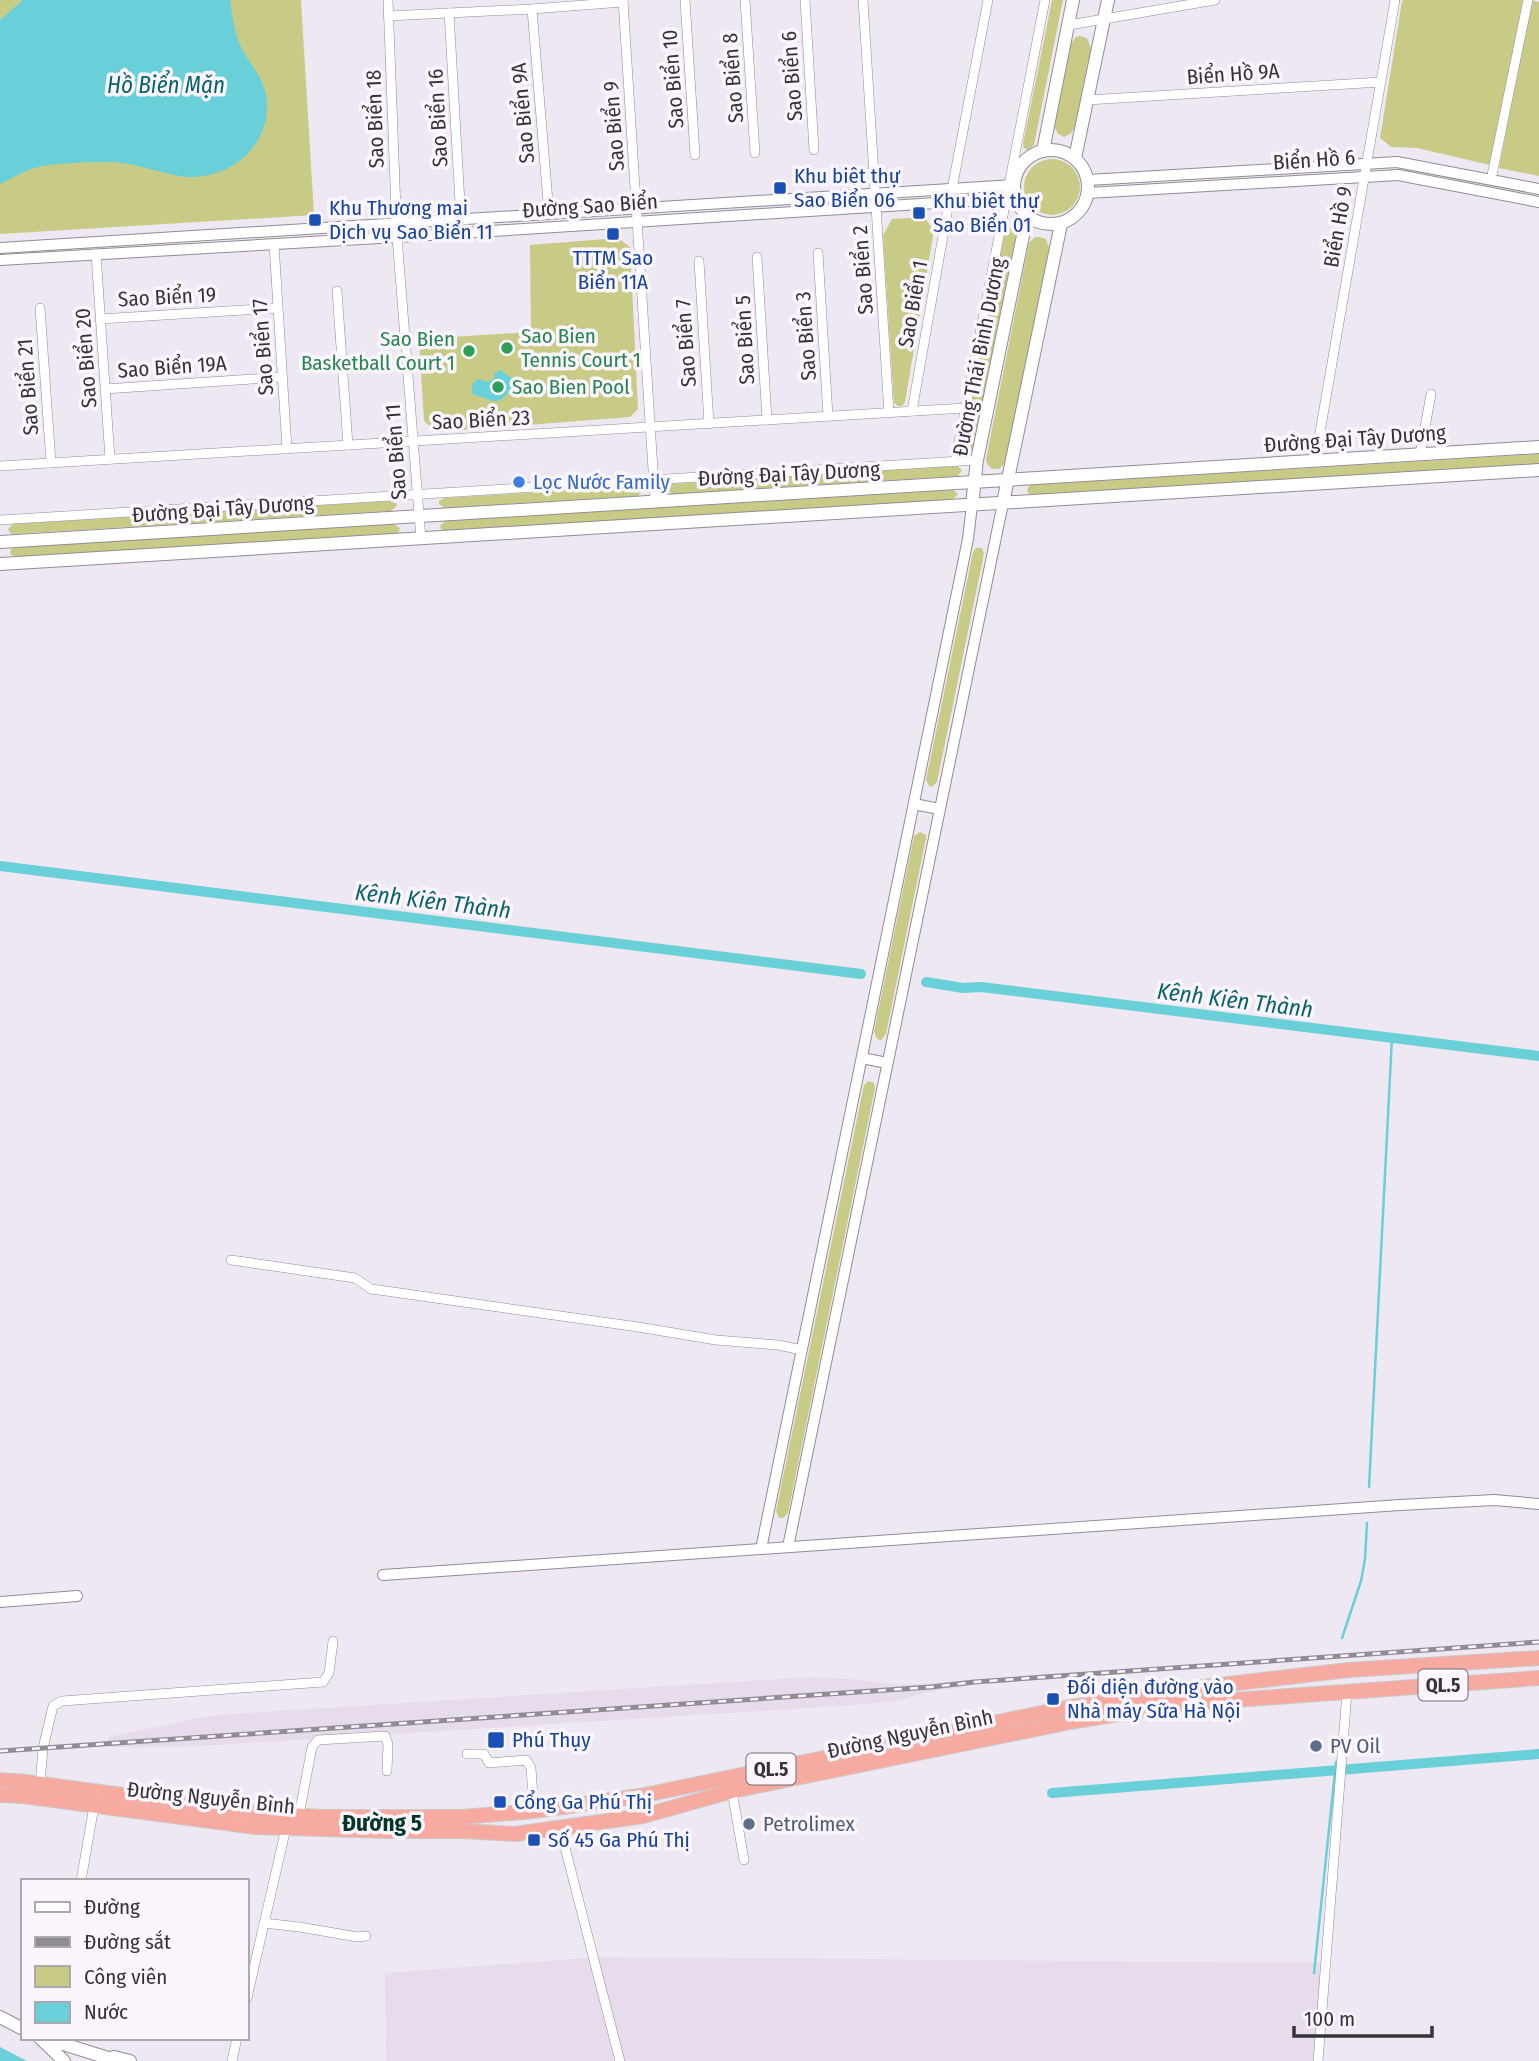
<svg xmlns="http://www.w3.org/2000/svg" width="1539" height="2061" viewBox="0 0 1539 2061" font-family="'Fira Sans Condensed',sans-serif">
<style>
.built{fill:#e6dcec}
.green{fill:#c8cb86}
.water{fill:#69cfd9}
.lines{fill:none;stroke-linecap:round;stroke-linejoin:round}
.stream{stroke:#69cfd9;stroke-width:2.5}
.canal{stroke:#69cfd9;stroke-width:10}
.minor-casing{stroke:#918c94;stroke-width:10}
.tertiary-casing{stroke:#918c94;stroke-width:12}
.secondary-casing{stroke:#918c94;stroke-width:14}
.trunk-casing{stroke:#cacacb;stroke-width:16}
.minor{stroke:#fff;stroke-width:9}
.tertiary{stroke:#fff;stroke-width:10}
.secondary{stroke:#fff;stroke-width:12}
.trunk{stroke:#f7aaa0;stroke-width:14}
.rail-casing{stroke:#908c93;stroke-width:5}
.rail{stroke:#fbf6fe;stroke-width:2.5;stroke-dasharray:8;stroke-linecap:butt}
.transit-dot{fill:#1a4fb4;stroke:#fbf6fe;stroke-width:2.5}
.leisure-dot{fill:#2e9e5b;stroke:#fbf6fe;stroke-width:2.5}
.shop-dot{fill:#3f7fe0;stroke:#fbf6fe;stroke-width:2.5}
.service-dot{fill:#5c6f8a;stroke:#fbf6fe;stroke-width:2.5}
.labels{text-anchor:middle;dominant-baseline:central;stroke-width:7;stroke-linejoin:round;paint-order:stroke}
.shield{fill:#fbf6fe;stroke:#706e73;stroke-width:2}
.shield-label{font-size:19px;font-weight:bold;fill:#353337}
.street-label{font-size:21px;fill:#353337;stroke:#fbf6fe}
.transit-label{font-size:21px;fill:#164399;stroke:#fbf6fe;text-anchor:start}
.leisure-label{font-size:21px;fill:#27864d;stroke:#fbf6fe;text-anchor:start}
.shop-label{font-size:21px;fill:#366cbe;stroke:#fbf6fe;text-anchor:start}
.service-label{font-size:21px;fill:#4e5e75;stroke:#fbf6fe;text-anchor:start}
.water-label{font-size:23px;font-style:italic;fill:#09636a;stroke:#fbf6fe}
.neighbourhood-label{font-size:23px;font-weight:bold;fill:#003729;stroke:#fbf6fe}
</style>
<rect width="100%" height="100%" fill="#eee8f2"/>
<g class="built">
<polygon points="811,1677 850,1679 901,1685 974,1680 974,1685 923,1693 896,1701 839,1706 185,1747 109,1747 108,1743 109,1737 203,1717 231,1714"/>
<polygon points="602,1957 1327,1963 1323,2061 386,2061 385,1973"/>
</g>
<g class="green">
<polygon points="0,0 301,0 314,215 0,234"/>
<polygon points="1052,0 1063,0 1034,145 1028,150 1024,148 1023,144"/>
<polygon points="1404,0 1523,0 1490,165 1417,148 1391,147 1380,138 1402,1"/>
<polygon points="1531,0 1539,2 1539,176 1499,168"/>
<polygon points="1080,36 1087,38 1091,48 1074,129 1070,134 1064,137 1058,134 1054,126 1071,43 1076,37"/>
<circle cx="1052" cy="187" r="28"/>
<polygon points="924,217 934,230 905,402 902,406 898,406 894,403 883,235 892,219"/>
<polygon points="1012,226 1016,229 1016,235 972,451 967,456 963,454 962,449 1005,231"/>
<polygon points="1035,237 1039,237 1046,239 1049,248 1006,462 999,469 992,469 987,464 986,459 1029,243"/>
<polygon points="618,238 630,247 638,409 630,417 437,432 424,421 419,339 531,332 530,245"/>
<polygon points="1539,454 1539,464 1032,495 1028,493 1027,490 1029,486 1032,485"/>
<polygon points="957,466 962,470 958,476 672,494 667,490 668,486 671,484"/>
<polygon points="637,486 642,490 638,496 444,508 439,504 439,501 444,498"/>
<polygon points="953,490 958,494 952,500 446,531 441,529 440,526 445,521"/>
<polygon points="391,501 396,503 397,506 391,511 13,534 10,533 8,529 13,524"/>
<polygon points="393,524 400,528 398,533 394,534 15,557 10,554 11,549 14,547"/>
<polygon points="976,548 982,548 984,554 937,782 932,787 929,786 926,780 973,552"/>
<polygon points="920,832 926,835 926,838 886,1034 881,1040 877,1039 874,1032 914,836"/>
<polygon points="868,1081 874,1083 875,1088 788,1513 783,1518 779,1518 776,1511 864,1085"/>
</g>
<g class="water">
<path d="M23 0H230C232 17 235 36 243 51 254 70 266 81 267 104 268 142 239 171 203 176 198 176 192 178 187 177 160 174 136 162 108 162 90 162 56 163 39 167 25 170 13 178 0 184V20Z"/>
<path d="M501 370C502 371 509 377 510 377 518 380 535 378 520 393H508C505 395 503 399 500 400 495 404 482 396 474 395L472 392V384L476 381 479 379 486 382 494 379 495 373Z"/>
<polygon points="0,2047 27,2061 0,2061"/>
</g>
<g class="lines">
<g class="stream">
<polyline points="1369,1487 1392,1037"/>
<polyline points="1342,1638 1361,1581 1365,1559 1367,1523"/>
<polyline points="1314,1973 1336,1762"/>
</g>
<g class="canal">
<polyline points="0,866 861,974"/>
<polyline points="926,982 963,988 981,987 1539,1056"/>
<polyline points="1052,1793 1539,1754"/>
</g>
<g class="minor-casing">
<g id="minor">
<polyline points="388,0 397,237 421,539"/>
<polyline points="623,0 655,501"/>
<polyline points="685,0 695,155"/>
<polyline points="745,0 755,153"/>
<polyline points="805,0 814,150"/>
<polyline points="863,0 889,413"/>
<polyline points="532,9 549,214"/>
<polyline points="449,13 461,220"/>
<polyline points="388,16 532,9 623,2"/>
<polyline points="1069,25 1215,0"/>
<polyline points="1087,100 1381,82"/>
<polyline points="1491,180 1528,0"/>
<polyline points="952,189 988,0"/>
<polyline points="274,244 287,449"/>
<polyline points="818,253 828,416"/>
<polyline points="96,254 110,459"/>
<polyline points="757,257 767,420"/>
<polyline points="699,261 709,424"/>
<polyline points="337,291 348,445"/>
<polyline points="40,308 51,463"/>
<polyline points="100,319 278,308"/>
<polyline points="105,389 282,377"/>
<polyline points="912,411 949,202"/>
<polyline points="1420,455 1431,394"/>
<polyline points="1315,461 1395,0"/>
<polyline points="955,462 1045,0"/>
<polyline points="0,466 965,408"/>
<polyline points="0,520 977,460"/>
<polyline points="231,1260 355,1278 371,1289 379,1290 638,1327 716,1340 778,1345 802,1350"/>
<polyline points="467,1754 484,1754 489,1763 526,1760 531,1768 534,1811"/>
<polyline points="40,1784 43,1748 53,1706 62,1701 323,1682 329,1673 333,1641"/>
<polyline points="732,1791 744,1860"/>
<polyline points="299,1815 312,1747 318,1740 385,1736 388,1744 387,1771"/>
<polyline points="560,1828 620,2061"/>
<polyline points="81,1881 94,1806"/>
<polyline points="264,1923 299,1927 358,1937 366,1936"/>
<polyline points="247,1998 286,1828"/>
<polyline points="232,2061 237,2038"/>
<polyline points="1318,2061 1347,1692"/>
</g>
</g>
<g class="tertiary-casing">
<g id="tertiary">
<polyline points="1088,180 1397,162 1539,189"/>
<polyline points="1088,193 1398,175 1539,202"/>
<polyline points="0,248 1014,185"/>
<polyline points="0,260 397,237 1015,198"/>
<polyline points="914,804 939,809"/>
<polyline points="862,1058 887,1063"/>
<polyline points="788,1547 1003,503"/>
<polyline points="761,1549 968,539 972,505"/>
<polyline points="383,1575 1400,1505 1494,1500 1539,1504"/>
<polyline points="0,1602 77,1596"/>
</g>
</g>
<g class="secondary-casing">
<g id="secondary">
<circle cx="1051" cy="187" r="37"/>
<polyline points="1043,151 1073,0"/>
<polyline points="1075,158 1108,0"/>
<polyline points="1003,503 1061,224"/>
<polyline points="972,505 977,460 1027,216"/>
<polyline points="0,542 1539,447"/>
<polyline points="0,564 1539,470"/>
<polyline points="0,2017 23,2029"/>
<polyline points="40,2038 64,2061"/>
<polyline points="44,2038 108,2058"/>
<polyline points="103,2060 114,2057 130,2061"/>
</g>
</g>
<g class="trunk-casing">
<g id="trunk">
<polyline points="0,1780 26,1782 258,1813 320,1817 462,1817 534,1811 640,1796 1066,1708 1177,1690 1348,1670 1539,1658"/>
<polyline points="0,1795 23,1796 256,1827 388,1831 463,1831 515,1834 643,1816 732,1791 1070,1722 1178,1704 1539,1678"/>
</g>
</g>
<use href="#minor" class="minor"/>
<use href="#tertiary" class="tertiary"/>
<use href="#secondary" class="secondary"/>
<use href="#trunk" class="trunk"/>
<g class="rail-casing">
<polyline id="rail" points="0,1751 931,1687 974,1682 1539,1642"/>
</g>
<use href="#rail" class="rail"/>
</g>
<g class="transit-dot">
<rect x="773" y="181" width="14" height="14" rx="3.5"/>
<rect x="912" y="206" width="14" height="14" rx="3.5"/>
<rect x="308" y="213" width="14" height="14" rx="3.5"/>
<rect x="606" y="227" width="14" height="14" rx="3.5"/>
<rect x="1046" y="1692" width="14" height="14" rx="3.5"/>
<rect x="487" y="1731" width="18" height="18" rx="3.5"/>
<rect x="493" y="1795" width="14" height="14" rx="3.5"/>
<rect x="527" y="1833" width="14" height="14" rx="3.5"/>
</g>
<g class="leisure-dot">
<circle cx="507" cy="348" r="7"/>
<circle cx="469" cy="351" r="7"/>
<circle cx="498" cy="387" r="7"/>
</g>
<circle class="shop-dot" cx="519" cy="482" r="7"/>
<g class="service-dot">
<circle cx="1316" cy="1746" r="7"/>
<circle cx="749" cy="1824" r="7"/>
</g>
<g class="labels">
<g class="shield">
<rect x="1418.5" y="1669.5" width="49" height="31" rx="5"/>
<rect x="746.5" y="1753.5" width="49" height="31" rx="5"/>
</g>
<g class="shield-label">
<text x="1443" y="1685">QL.5</text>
<text x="771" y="1769">QL.5</text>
</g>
<g class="street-label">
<text transform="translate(1233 74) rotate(-4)">Biển Hồ 9A</text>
<text transform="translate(792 76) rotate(-94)">Sao Biển 6</text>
<text transform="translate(733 78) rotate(-94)">Sao Biển 8</text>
<text transform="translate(673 79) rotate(-94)">Sao Biển 10</text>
<text transform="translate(523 113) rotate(-95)">Sao Biển 9A</text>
<text transform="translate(438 118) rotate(-93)">Sao Biển 16</text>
<text transform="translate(375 119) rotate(-92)">Sao Biển 18</text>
<text transform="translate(614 126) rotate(-94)">Sao Biển 9</text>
<text transform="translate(1314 160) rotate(-4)">Biển Hồ 6</text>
<text transform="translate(590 206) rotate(-4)">Đường Sao Biển</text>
<text transform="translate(1338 227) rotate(-80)">Biển Hồ 9</text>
<text transform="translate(863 270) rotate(-94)">Sao Biển 2</text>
<text transform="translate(167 297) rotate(-3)">Sao Biển 19</text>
<text transform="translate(913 304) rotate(-80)">Sao Biển 1</text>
<text transform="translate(806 336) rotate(-94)">Sao Biển 3</text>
<text transform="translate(745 340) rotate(-93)">Sao Biển 5</text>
<text transform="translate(686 343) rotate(-94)">Sao Biển 7</text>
<text transform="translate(263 347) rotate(-94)">Sao Biển 17</text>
<text transform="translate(979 357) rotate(-79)">Đường Thái Bình Dương</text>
<text transform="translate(86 358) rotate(-94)">Sao Biển 20</text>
<text transform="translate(172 367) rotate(-4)">Sao Biển 19A</text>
<text transform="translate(28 387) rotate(-94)">Sao Biển 21</text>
<text transform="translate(481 420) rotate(-3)">Sao Biển 23</text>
<text transform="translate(1355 439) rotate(-4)">Đường Đại Tây Dương</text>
<text transform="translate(396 452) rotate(-94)">Sao Biển 11</text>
<text transform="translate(789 474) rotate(-3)">Đường Đại Tây Dương</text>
<text transform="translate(223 509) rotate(-4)">Đường Đại Tây Dương</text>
<text transform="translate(910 1734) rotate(-12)">Đường Nguyễn Bình</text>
<text transform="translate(211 1798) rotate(6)">Đường Nguyễn Bình</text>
</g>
<g class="transit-label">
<text x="794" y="176">Khu biệt thự<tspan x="794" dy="24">Sao Biển 06</tspan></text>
<text x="933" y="201">Khu biệt thự<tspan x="933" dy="24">Sao Biển 01</tspan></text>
<text x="329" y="208">Khu Thương mại<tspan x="329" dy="24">Dịch vụ Sao Biển 11</tspan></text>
<text x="613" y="258" text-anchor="middle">TTTM Sao<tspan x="613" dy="24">Biển 11A</tspan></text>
<text x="1067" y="1687">Đối diện đường vào<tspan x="1067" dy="24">Nhà máy Sữa Hà Nội</tspan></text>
<text x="512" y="1740">Phú Thụy</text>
<text x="514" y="1802">Cổng Ga Phú Thị</text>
<text x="548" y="1840">Số 45 Ga Phú Thị</text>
</g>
<g class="leisure-label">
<text x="521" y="336">Sao Bien<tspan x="521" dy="24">Tennis Court 1</tspan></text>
<text x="455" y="339" text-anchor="end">Sao Bien<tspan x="455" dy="24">Basketball Court 1</tspan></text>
<text x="512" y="387">Sao Bien Pool</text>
</g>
<g class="shop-label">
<text x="533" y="482">Lọc Nước Family</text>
</g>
<g class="service-label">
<text x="1330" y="1746">PV Oil</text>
<text x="763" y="1824">Petrolimex</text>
</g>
<g class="water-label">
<text x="166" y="85">Hồ Biển Mặn</text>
<text transform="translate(433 901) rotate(7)">Kênh Kiên Thành</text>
<text transform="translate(1235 1000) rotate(7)">Kênh Kiên Thành</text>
</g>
<g class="neighbourhood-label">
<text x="382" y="1823">Đường 5</text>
</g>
</g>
<rect x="21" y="1879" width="228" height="161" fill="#fbf6fe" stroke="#aca8ae" stroke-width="2"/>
<rect x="35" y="1902" width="35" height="10" fill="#ffffff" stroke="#aca8ae" stroke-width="2"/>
<text x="84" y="1914" font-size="21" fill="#353337">Đường</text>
<rect x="35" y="1937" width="35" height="10" fill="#908c93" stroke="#aca8ae" stroke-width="2"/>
<text x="84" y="1949" font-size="21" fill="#353337">Đường sắt</text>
<rect x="35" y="1966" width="35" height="21" fill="#c8cb86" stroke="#aca8ae" stroke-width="2"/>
<text x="84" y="1984" font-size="21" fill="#353337">Công viên</text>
<rect x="35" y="2002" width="35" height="21" fill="#69cfd9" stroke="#aca8ae" stroke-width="2"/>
<text x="84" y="2019" font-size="21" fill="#353337">Nước</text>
<path d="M1294 2026v10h138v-10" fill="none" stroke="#353337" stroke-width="3.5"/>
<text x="1304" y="2026" font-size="21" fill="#353337" stroke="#fbf6fe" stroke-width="5" paint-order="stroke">100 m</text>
</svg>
